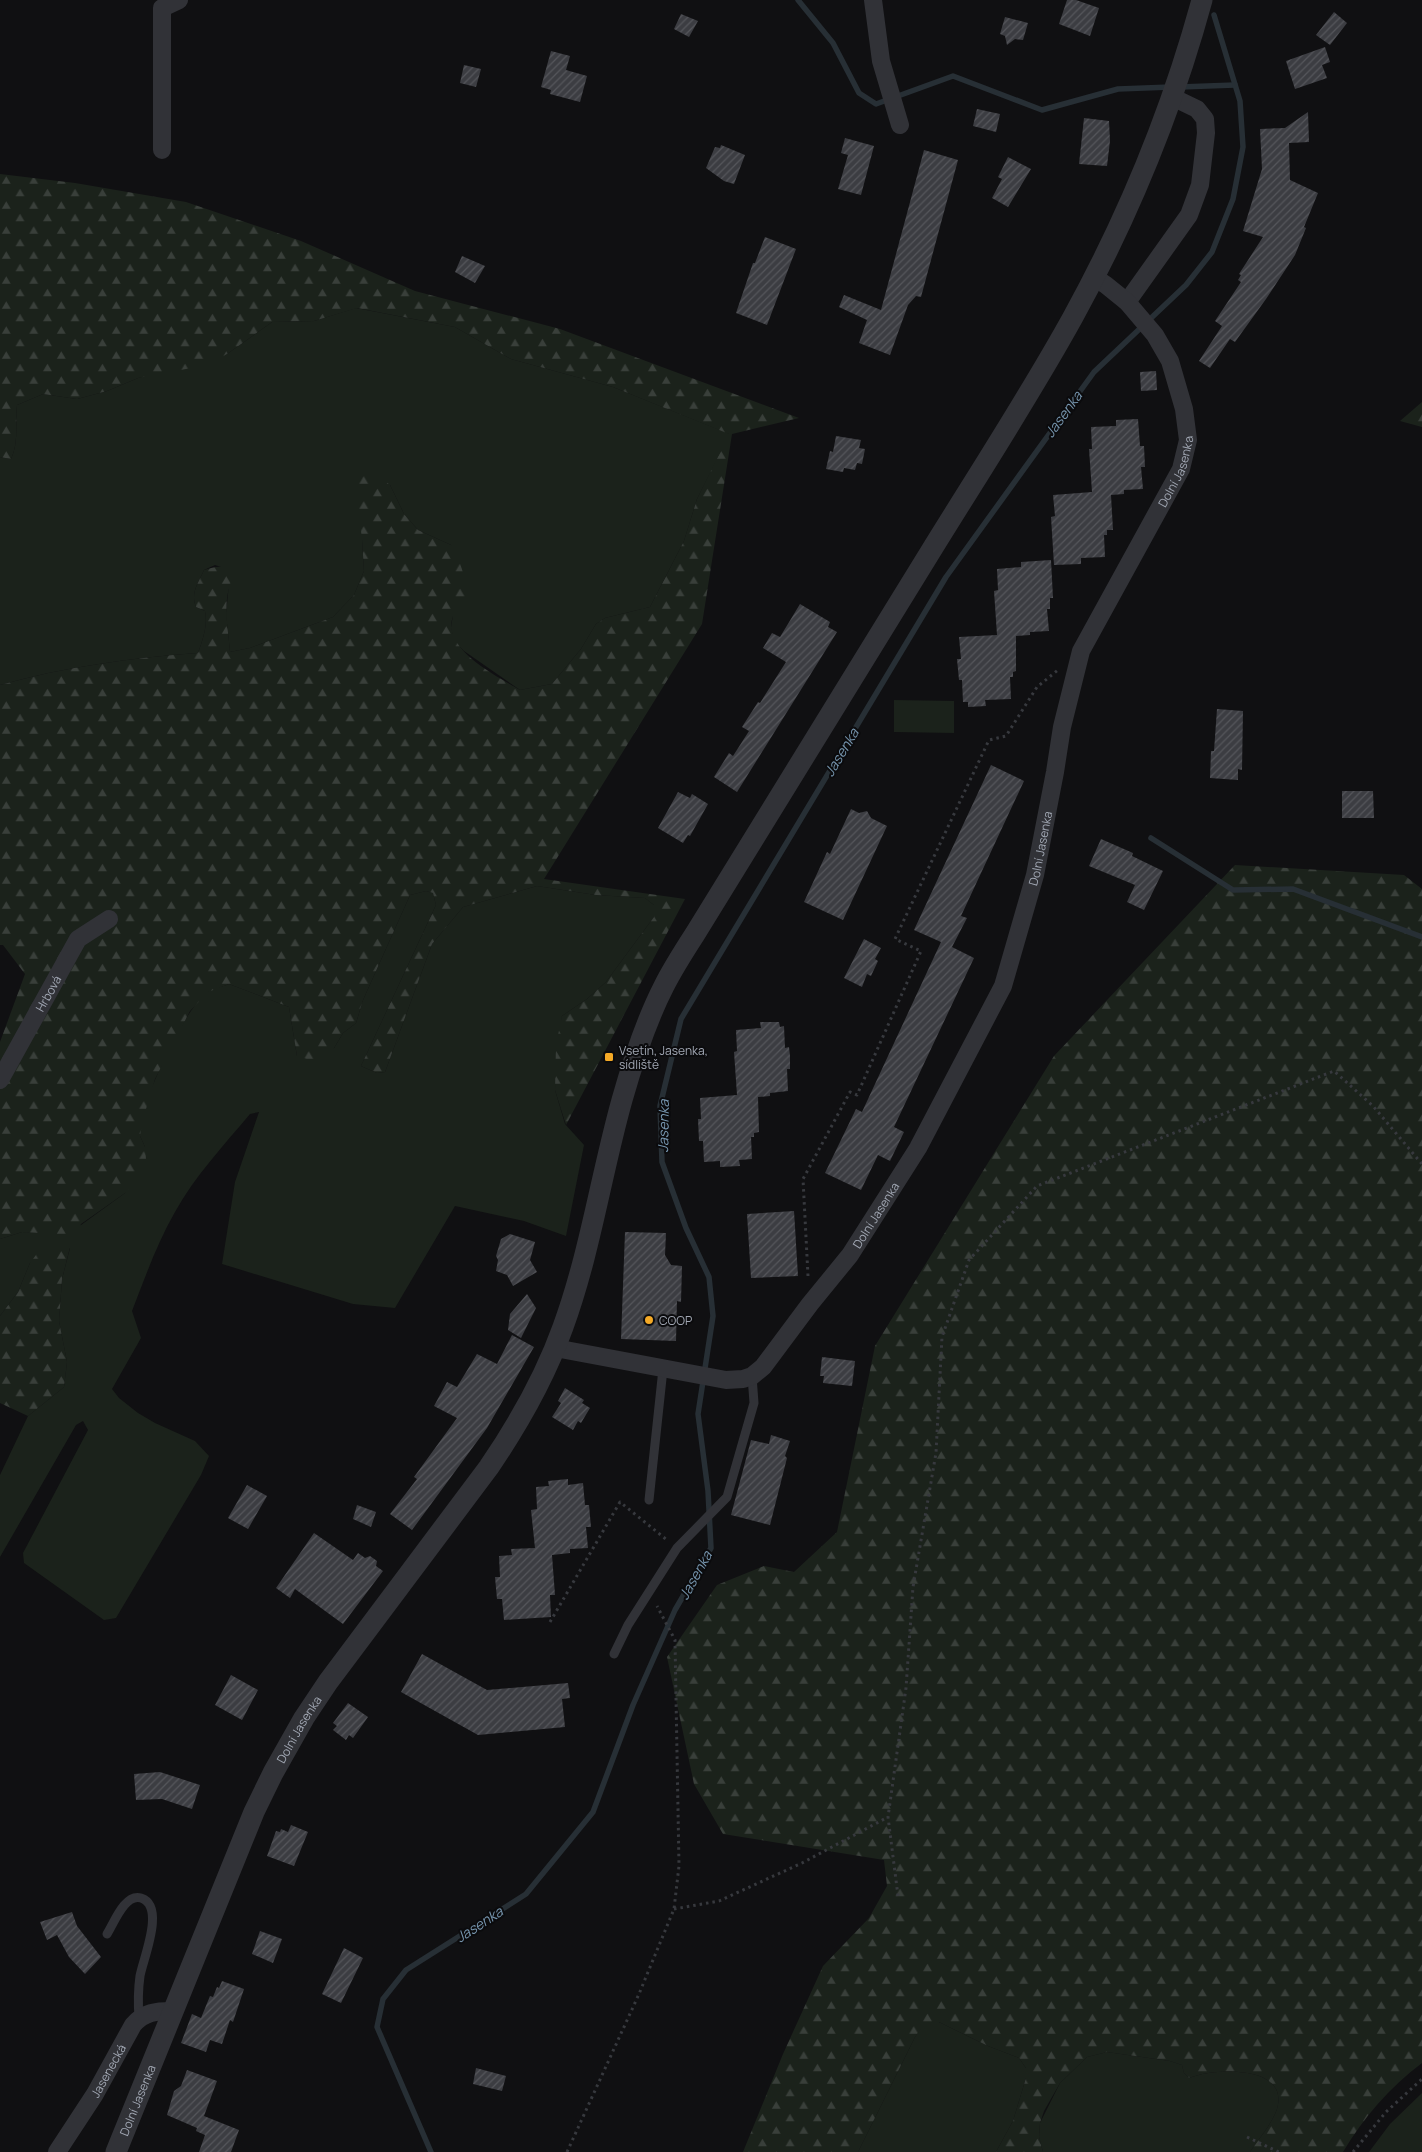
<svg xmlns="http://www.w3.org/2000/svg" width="1422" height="2152" viewBox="0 0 1422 2152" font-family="Manrope,sans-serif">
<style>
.green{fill:#1b221b}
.forest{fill:url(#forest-firs)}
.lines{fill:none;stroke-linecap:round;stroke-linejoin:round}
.stream{stroke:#272f35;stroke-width:5.5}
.building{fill:url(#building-hatch)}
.path{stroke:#37393e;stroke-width:3;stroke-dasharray:2.5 4;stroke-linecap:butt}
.service{stroke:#313237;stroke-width:9}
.minor{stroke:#313237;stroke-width:18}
.tertiary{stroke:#313237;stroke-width:21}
.poi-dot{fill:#f4a926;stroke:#0b0b0d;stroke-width:2}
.labels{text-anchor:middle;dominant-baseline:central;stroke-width:4;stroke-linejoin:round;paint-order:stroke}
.street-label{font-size:12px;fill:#a1a7b3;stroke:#0b0b0d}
.poi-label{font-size:12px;fill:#a1a7b3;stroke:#0b0b0d;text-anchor:start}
.water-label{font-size:14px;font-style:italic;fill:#7796af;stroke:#0b0b0d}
</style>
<defs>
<pattern id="forest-firs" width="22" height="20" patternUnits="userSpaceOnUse" patternTransform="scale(1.25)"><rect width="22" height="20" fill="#1b221b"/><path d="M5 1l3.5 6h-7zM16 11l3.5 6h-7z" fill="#393f3a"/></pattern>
<pattern id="building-hatch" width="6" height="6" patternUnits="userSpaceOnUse" patternTransform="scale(1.25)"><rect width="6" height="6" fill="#3c3d42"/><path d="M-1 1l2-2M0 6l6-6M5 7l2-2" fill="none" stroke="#55565b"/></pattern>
</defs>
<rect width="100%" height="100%" fill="#101012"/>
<g class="green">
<path d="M356 308 455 327 511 359 613 387 730 434 697 499 684 541 650 607 605 618 596 624 581 649 552 684 520 690 464 651 454 641 451 628 453 614 451 545 418 530 404 514 390 485 362 539 364 571 354 595 333 617 250 648 230 652 226 614 229 583 221 567 215 565 204 570C199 582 190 593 196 607L205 611C208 624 203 640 198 653 131 658 64 667 0 685V457L11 459C19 441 15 424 17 405L43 394 77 399 107 391 138 378 227 354 272 322 314 321Z"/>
<polygon points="894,700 954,701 954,733 894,732"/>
<path d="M537 886 596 895 645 898 654 905V917L606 982 587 999 562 1016 555 1090 565 1124 584 1145 566 1236 524 1221 455 1206 395 1308 353 1304 222 1264 235 1182 259 1112 250 1114C224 1145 195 1176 175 1212 157 1243 145 1278 132 1311L141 1338 112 1389 119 1398 138 1413 155 1423 195 1441 209 1456 201 1475 116 1618 104 1620 24 1563 23 1553 88 1430 83 1421 76 1425 0 1557V1475L28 1416 64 1387 67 1362 59 1321 62 1279 70 1248 30 1263 18 1292 0 1316V1239L22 1232 53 1233 81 1225 125 1193 145 1147C144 1144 141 1139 140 1136 136 1110 185 1008 207 992 213 988 222 987 229 984L289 1007 297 1056 334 1048 343 1033 356 1023 363 1000 410 895 426 891 433 893 436 905 361 1066 377 1073 385 1072 432 944 463 907Z"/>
<polygon points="930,2021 939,2022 988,2046 1019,2058 1026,2068 1026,2078 1013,2121 996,2152 858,2152 915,2037 923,2025"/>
<path d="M1107 2052 1170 2061 1182 2065 1184 2073 1189 2078C1213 2068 1290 2064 1277 2109 1273 2122 1258 2140 1250 2152H1043L1039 2137 1040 2123 1060 2083 1087 2057Z"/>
<polygon points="1422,2093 1422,2152 1369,2152 1390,2124"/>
</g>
<g class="forest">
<path d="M0 174 75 183 186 202 301 241 415 291 560 329 799 418 732 434 702 624 544 879 685 899 566 1125 555 1090 556 1045 562 1016 587 999 606 982 654 917V905L645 898 596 895 537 886 463 907 432 944 385 1072 377 1073 361 1066 436 905 433 893 426 891 410 895 363 1000 356 1023 343 1033 334 1048 323 1059 310 1060 297 1056 289 1007 229 984 208 992 190 1011 155 1079 143 1119 140 1136 145 1147 147 1172 125 1193 81 1224 76 1235 22 1232 0 1239V1042L25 974 3 945H0V685C64 667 131 658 198 653 203 640 208 624 205 611L196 607C190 593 199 582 204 570 217 566 225 564 235 574 221 597 228 626 230 652L250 648 333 617 354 595 364 571 362 539 354 475 374 472 390 485 404 514 418 530 451 545 459 560 465 579 466 602C462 606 455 610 453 616 441 649 497 676 520 690L552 684 581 649 596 624 605 618 650 607 684 541 697 499 729 434 613 387 511 359 455 327 357 308 314 321 272 322 227 354 207 365 138 378 107 391 77 399 43 394 17 405C15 424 19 441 11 459L0 457Z"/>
<polygon points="1422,402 1422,427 1400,421"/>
<path d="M1235 865 1404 875 1422 889V2063C1390 2087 1363 2118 1343 2152H1250C1258 2140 1273 2122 1277 2109 1290 2064 1213 2068 1189 2078L1184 2073 1182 2065 1170 2061 1107 2052 1087 2057 1060 2083 1044 2111 1040 2123 1039 2137 1043 2152H996L1013 2121 1026 2078V2068L1019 2058 988 2046 939 2022C926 2021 922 2027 915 2037L858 2152H743L783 2054 823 1966 869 1918 887 1886 884 1860 723 1834 694 1784 667 1657 717 1585 764 1566 794 1572 837 1532 875 1346 1054 1056Z"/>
<polygon points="42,1247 70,1247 62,1279 59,1321 67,1362 64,1387 28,1416 0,1403 0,1316 18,1292 30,1263"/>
</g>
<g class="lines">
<g class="stream">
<polyline points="798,0 833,43 859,93 876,104 953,76 1042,110 1118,89 1171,87"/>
<polyline points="1180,87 1235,85"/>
<polyline points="1151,838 1233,890 1293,889 1422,937"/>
<polyline points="431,2152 377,2027 383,1999 406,1970 526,1894 593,1812 633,1705 675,1610 711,1548 708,1491 698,1414 713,1316 709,1277 686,1228 662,1162 660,1106 681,1019 946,577 1094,372 1186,285 1212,252 1233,199 1243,147 1240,101 1214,15"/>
</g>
</g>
<g class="building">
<polygon points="1067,0 1076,0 1099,8 1090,36 1059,24"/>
<polygon points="1334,12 1347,23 1330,45 1316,35"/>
<polygon points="681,14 698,21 689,37 674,29"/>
<polygon points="1005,17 1028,23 1023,40 1015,39 1007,45 1005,36 1000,34"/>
<polygon points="1325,47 1330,62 1322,65 1327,78 1295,89 1286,61"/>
<polygon points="551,51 570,56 566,70 587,76 580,102 550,94 551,90 541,87"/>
<polygon points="464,65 481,69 476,87 460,83"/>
<polygon points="977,109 1000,114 996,132 973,126"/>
<polygon points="1308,112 1309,142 1289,143 1290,180 1318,193 1304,227 1306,228 1295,255 1266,299 1235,342 1230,339 1210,368 1199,361 1222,326 1215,321 1241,282 1238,280 1241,275 1239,274 1263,237 1243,231 1262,169 1260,129 1285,128"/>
<polygon points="1084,118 1109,121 1110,141 1107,166 1079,164"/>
<polygon points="845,138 874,146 861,195 838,189 848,155 841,153"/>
<polygon points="721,145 745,155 734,184 724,181 706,168 715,147 720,148"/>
<polygon points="924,150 958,160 921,297 916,296 908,305 890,355 859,343 867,320 839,307 844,295 881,310"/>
<polygon points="1008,157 1031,169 1008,207 992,198 1002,179 998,177"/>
<polygon points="765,237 796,249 767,325 736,313 753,263 755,263"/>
<polygon points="462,256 485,266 475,283 455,272"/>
<polygon points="1156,371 1157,390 1141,391 1140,372"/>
<polygon points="1138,419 1140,446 1144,446 1145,467 1141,467 1143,489 1124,490 1124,494 1111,495 1113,530 1107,530 1107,535 1104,535 1105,557 1081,558 1081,564 1054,565 1051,517 1055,516 1053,495 1092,492 1089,449 1092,449 1091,427 1116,426 1116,420"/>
<polygon points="836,436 861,440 859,448 865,449 862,464 857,463 855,470 844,468 843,472 826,469 830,451 833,452"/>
<polygon points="1051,560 1053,598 1050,598 1050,609 1047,609 1049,631 1030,632 1030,635 1016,636 1016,671 1013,672 1013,677 1010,677 1011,699 985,700 986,706 968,707 968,702 963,702 962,680 959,680 957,659 961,659 959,637 997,635 994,591 998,590 997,569 1021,567 1021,562"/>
<polygon points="800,604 830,622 828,627 837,632 737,792 714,777 729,753 733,756 749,731 742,727 758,702 760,703 786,662 763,648 772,633 780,637"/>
<polygon points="1217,709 1243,711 1242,770 1238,769 1238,780 1210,778 1211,751 1214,751"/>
<polygon points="991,765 1024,781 961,916 967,918 952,947 974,958 894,1127 904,1132 890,1161 878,1155 861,1190 825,1173 856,1109 862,1112 941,942 914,930"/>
<polygon points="1342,791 1373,791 1374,818 1342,818"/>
<polygon points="678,792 690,798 692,794 708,804 690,836 688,835 683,843 658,828"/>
<polygon points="851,809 859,813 867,811 871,818 887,826 843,920 804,902 827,852 830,854"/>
<polygon points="1101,839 1133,853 1132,856 1163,871 1144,910 1127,902 1135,885 1089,866"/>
<polygon points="864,939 881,948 875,959 878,961 871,976 867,974 862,987 844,978"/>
<polygon points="760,1022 779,1022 780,1027 784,1026 785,1048 789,1047 790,1056 790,1069 787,1069 788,1091 770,1093 770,1096 758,1097 759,1132 754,1133 754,1137 751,1137 752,1159 739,1160 740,1166 720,1167 720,1161 704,1162 703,1141 699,1141 698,1119 701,1119 700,1098 737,1095 734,1052 737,1051 736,1030 761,1028"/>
<polygon points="794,1211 798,1276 751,1278 747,1214"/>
<polygon points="625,1232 666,1233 665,1255 671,1265 682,1266 681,1302 677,1301 676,1341 621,1339"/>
<polygon points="510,1234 535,1242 530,1260 537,1272 513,1286 507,1275 496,1271 498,1260 496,1256 501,1239"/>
<polygon points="527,1294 536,1308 521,1338 508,1330 510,1314"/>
<polygon points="512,1335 534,1347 487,1428 412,1530 390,1514 417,1479 414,1477 457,1418 434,1406 447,1382 457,1387 477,1354 497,1364"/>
<polygon points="822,1357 855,1361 852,1386 823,1383 824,1376 820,1376"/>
<polygon points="565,1388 584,1400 582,1403 590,1408 581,1423 578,1421 573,1430 552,1417 561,1403 558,1401"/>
<polygon points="771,1435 790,1441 785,1456 787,1458 770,1525 731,1515 751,1440 769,1444"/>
<polygon points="568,1479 568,1485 583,1483 585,1505 589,1505 591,1527 586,1527 588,1548 570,1549 570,1553 552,1555 555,1595 550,1595 551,1617 504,1620 502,1599 497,1599 495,1577 500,1577 499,1556 512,1555 511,1549 535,1548 531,1510 537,1509 536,1487 549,1486 548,1481"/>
<polygon points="247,1485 267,1496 248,1529 228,1518"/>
<polygon points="357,1505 376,1512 371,1527 353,1519"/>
<polygon points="314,1533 353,1560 358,1553 365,1558 370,1556 377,1561 376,1566 383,1571 343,1624 295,1589 290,1598 276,1588"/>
<polygon points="422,1654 487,1690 568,1683 570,1698 562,1699 565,1727 478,1735 401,1692"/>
<polygon points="231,1675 258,1690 242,1720 215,1705"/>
<polygon points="348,1703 368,1717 353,1738 349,1735 346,1740 333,1730 337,1726 333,1723"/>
<polygon points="160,1772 200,1785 192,1809 162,1799 136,1800 134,1774"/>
<polygon points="291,1825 308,1832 294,1866 267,1856 276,1831 280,1832 281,1829 288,1832"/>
<polygon points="72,1912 77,1926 101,1957 85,1974 69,1957 57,1935 47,1940 40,1922"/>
<polygon points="260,1931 282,1939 273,1963 252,1954"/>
<polygon points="344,1948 363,1958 341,2003 322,1994"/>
<polygon points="222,1981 244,1989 233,2022 230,2020 222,2044 210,2040 206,2052 181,2043 192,2014 201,2018 210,1996 213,1997 217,1987 219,1988"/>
<polygon points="476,2068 506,2076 502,2091 473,2084"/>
<polygon points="187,2070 217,2081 204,2116 239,2130 231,2152 199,2152 205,2135 196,2131 197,2128 167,2115 174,2091 181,2086"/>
</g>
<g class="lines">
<g class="path">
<polyline points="808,1276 803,1179 850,1092 857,1095 921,951 895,939 989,740 1006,736 1037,687 1058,670"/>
<polyline points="550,1622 620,1502 667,1540"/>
<polyline points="898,1896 888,1817 906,1688 913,1587 936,1453 942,1337 969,1260 1037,1186 1334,1071 1373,1106 1422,1164"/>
<polyline points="674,1909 719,1901 802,1863 888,1817"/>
<polyline points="1247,2137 1279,2152"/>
<polyline points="567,2152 639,1994 674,1909 679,1866 675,1640 657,1606"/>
<polyline points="1353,2152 1386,2112 1422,2079"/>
</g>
<g class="service">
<polyline points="649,1500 663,1369"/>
<polyline points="614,1654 628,1625 677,1548 727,1497 754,1403 752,1376"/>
<path d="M107 1934C114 1923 125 1893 141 1898 166 1906 143 1959 140 1976 138 1990 138 2004 139 2018"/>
</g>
<g class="minor">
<polyline points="873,0 881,61 900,125"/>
<polyline points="162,150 162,8 179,0"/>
<polyline points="1127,302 1189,215 1200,185 1206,133 1205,119 1197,109 1172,97"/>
<path id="s1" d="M0 1080 78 939 109 919"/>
<path id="s2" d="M555 1348 726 1380 743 1379 752 1376 763 1367 810 1304 850 1255 918 1148 1003 986 1035 875 1055 772 1062 727 1081 651 1181 469 1188 440 1184 409 1170 361 1155 335 1127 302 1106 285 1094 277"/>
<path id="s3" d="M57 2152 95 2094 133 2025C144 2012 156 2011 173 2011"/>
</g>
<path class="tertiary" id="s4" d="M116 2152 254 1812 273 1773 304 1718 328 1682 489 1467C519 1423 545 1377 563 1327 590 1253 601 1175 622 1100 633 1061 646 1021 664 986 673 968 684 951 695 934 774 804 854 675 934 546 981 470 1030 395 1073 317 1128 217 1172 110 1202 0"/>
</g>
<g class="poi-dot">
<rect x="604" y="1052" width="10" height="10" rx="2.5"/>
<circle cx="649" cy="1320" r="5"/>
</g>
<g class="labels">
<g class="street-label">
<text stroke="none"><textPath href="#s2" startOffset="1214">Dolní Jasenka</textPath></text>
<text stroke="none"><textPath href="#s2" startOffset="809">Dolní Jasenka</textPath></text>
<text stroke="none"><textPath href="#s1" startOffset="99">Hrbová</textPath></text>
<text stroke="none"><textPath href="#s2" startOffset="404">Dolní Jasenka</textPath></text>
<text stroke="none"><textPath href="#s4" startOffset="461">Dolní Jasenka</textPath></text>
<text stroke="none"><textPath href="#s3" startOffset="96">Jasenecká</textPath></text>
<text stroke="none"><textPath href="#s4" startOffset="56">Dolní Jasenka</textPath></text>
</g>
<g class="poi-label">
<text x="619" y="1050">Vsetín, Jasenka,<tspan x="619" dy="14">sídliště</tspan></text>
<text x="659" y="1320">COOP</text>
</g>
<g class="water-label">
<text transform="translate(1063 414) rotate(-54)">Jasenka</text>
<text transform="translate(841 752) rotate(-59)">Jasenka</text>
<text transform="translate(663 1126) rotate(-89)">Jasenka</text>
<text transform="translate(695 1575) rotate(-61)">Jasenka</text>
<text transform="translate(479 1924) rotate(-33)">Jasenka</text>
</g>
</g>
</svg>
